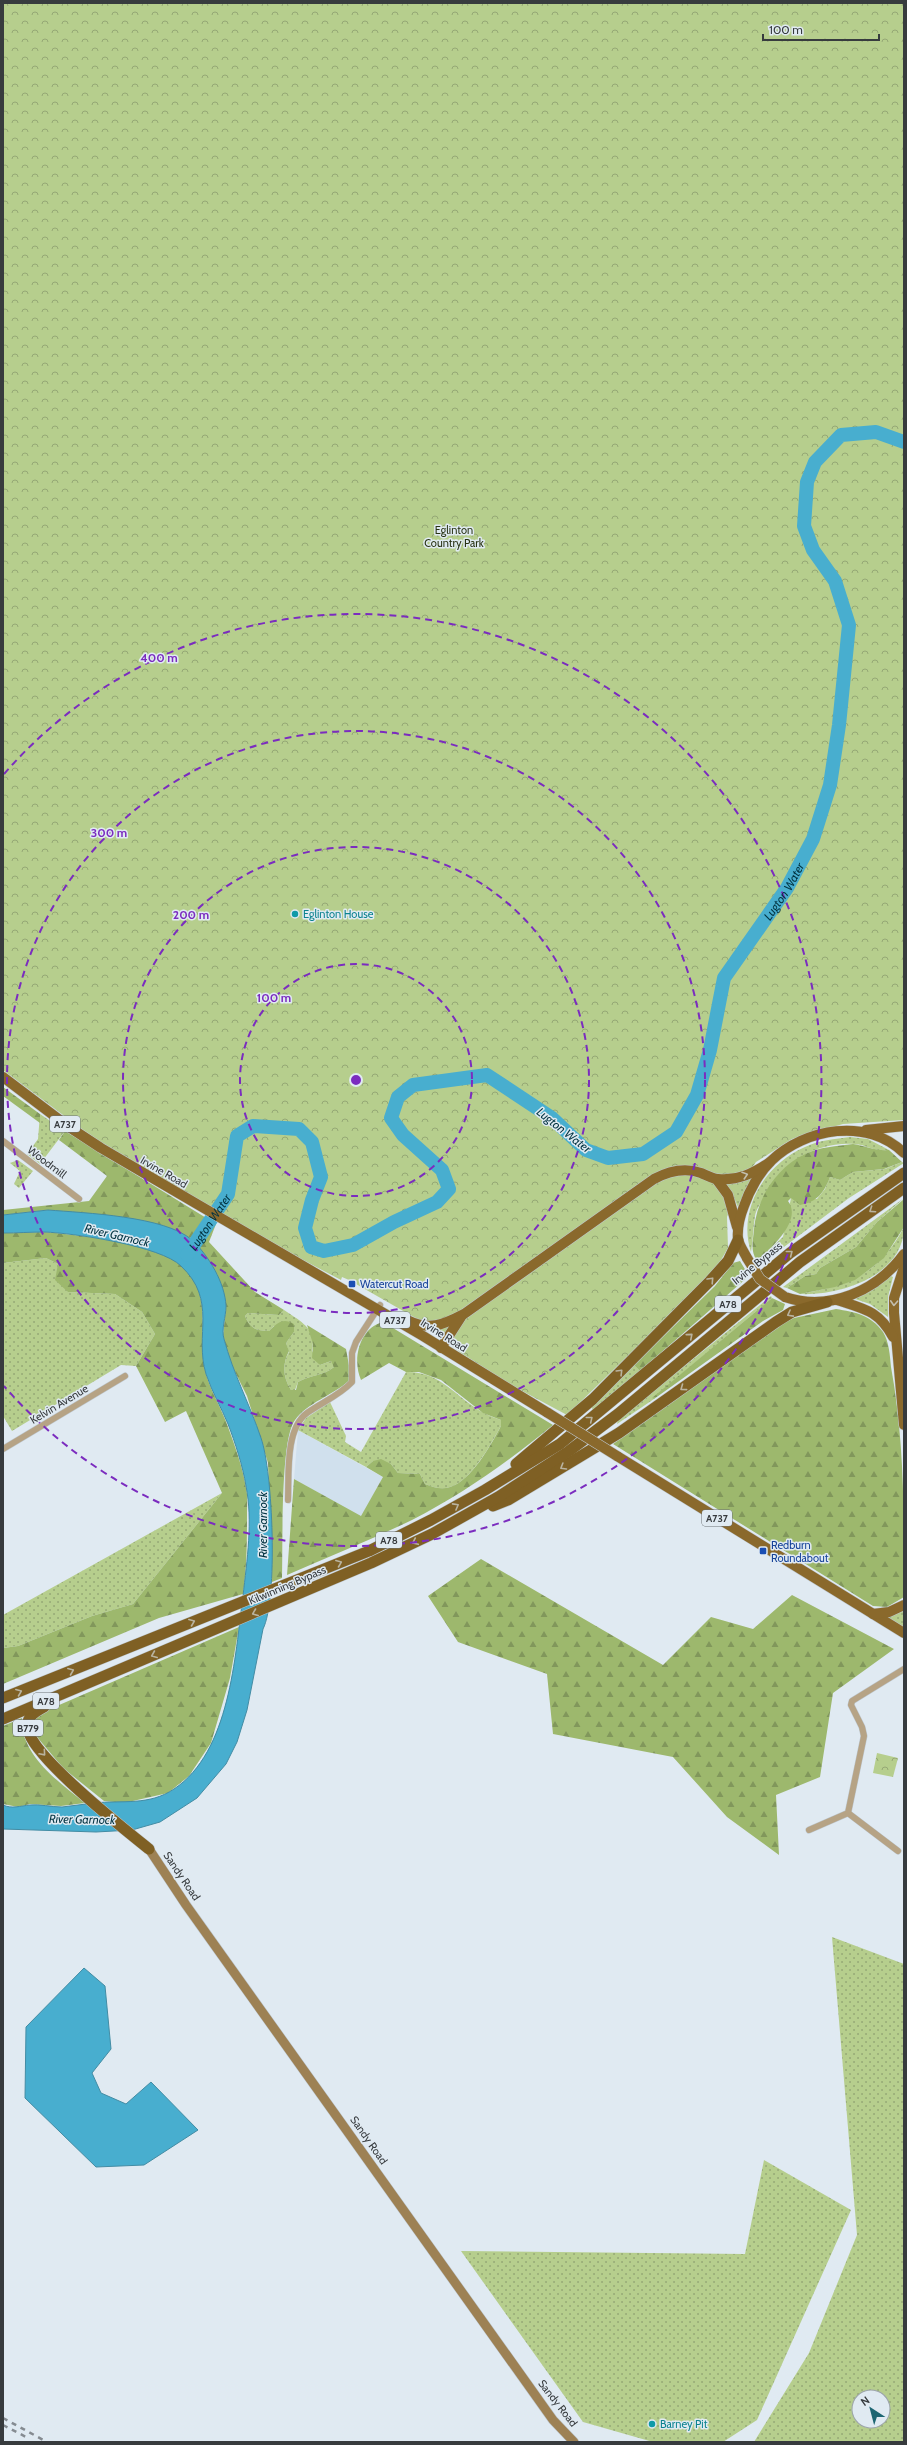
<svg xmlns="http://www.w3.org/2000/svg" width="907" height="2445" viewBox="0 0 907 2445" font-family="Cabin,sans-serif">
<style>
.built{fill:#d0e0ed}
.grass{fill:url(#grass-dots);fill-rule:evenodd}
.forest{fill:url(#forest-firs)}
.park{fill:url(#park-crowns)}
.water{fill:#48aecf;stroke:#438ca4}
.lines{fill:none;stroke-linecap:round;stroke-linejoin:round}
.river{stroke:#48aecf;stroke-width:14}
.minor-casing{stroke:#bec7ce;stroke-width:7}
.secondary-casing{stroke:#bec7ce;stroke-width:10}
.primary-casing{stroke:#bec7ce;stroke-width:11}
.trunk-casing{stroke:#bec7ce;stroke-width:12}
.minor{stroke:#b6a385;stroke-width:6}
.secondary{stroke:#9d8154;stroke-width:9}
.primary{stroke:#8a692c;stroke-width:10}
.trunk{stroke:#7f6024;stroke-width:11}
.rail{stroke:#858b91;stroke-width:2.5;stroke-dasharray:5 5;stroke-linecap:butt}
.primary-bridge-casing{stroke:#bec7ce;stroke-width:11;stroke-linecap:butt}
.primary-bridge{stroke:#8a692c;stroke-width:10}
.oneway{stroke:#c2bdad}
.oneway2{stroke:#b9b3a0}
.ring{fill:none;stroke:#7b2cbf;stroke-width:2;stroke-dasharray:7 5}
.culture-dot{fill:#0f9aa8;stroke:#e0eaf2;stroke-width:1.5}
.transit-dot{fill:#1a4fb4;stroke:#e0eaf2;stroke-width:1.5}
.labels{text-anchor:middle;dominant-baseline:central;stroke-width:3;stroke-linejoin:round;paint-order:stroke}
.shield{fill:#e0eaf2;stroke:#6a7074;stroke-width:1}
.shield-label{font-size:10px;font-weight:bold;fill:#373b3e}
.park-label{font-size:11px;fill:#273212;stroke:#e0eaf2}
.culture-label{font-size:11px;fill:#0d838f;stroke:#e0eaf2;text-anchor:start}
.street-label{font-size:11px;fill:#373b3e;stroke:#e0eaf2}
.transit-label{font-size:11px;fill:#164399;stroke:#e0eaf2;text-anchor:start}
.water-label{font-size:12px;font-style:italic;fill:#023341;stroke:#e0eaf2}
.centre{fill:#7b2cbf;stroke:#e0eaf2;stroke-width:2}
.ring-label{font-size:12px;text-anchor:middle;font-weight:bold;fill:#7b2cbf;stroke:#e0eaf2;stroke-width:3;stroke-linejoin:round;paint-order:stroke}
</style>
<defs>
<pattern id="grass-dots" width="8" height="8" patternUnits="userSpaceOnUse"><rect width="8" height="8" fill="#b6ce8d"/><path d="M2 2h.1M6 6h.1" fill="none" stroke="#95a875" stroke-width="1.8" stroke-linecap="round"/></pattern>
<pattern id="forest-firs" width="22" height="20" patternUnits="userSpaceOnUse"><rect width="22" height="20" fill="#9db86d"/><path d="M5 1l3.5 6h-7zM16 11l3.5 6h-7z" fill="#81975b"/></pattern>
<pattern id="park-crowns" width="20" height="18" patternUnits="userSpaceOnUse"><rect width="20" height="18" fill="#b6ce8d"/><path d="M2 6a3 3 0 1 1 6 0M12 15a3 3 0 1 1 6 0" fill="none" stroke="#95a875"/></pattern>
</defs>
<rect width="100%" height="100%" fill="#e0eaf2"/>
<polygon class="built" points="298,1430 383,1477 361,1517 294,1479"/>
<g class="grass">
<polygon points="40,1114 65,1131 40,1164 27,1154 38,1139"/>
<path d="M850 1137 868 1139 889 1150C872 1152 869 1145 854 1144 814 1142 779 1164 763 1199 760 1204 756 1210 755 1216 753 1228 753 1241 751 1252 737 1210 765 1164 805 1147 819 1140 835 1139 850 1137Z"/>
<polygon points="18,1160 33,1171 19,1188 14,1184 20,1171 10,1163"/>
<polygon points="902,1162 904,1163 849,1198 760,1265 757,1261 783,1237 791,1198 817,1199 825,1189 830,1177 840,1180 853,1172 885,1169"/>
<polygon points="752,1178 739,1207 738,1207 728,1185"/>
<polygon points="904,1198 877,1222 856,1247 820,1268 816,1274 805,1276 787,1288 783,1287"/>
<path d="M904 1227C904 1275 841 1296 800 1294 850 1285 879 1274 904 1227Z"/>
<polygon points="46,1258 58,1264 68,1292 115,1294 142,1312 155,1334 136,1366 121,1365 12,1431 3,1416 3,1263"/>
<polygon points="891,1276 893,1277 888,1297 888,1317 870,1304 855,1299 870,1291"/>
<polygon points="771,1296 772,1298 653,1398 654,1399 617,1424 618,1420"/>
<path d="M284 1310C300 1321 317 1328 312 1351L320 1365 331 1361 334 1363V1367C323 1376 310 1375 298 1382L295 1390H291C283 1378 282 1364 289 1352L286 1343 294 1332 274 1326 269 1331C256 1331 250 1328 245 1316L248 1313 279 1315Z"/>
<polygon points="634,1365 640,1371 593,1410 591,1406"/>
<path d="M406 1372C441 1371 456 1398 484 1413 489 1416 496 1418 501 1420V1426C491 1444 471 1481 450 1487 441 1490 433 1487 425 1484L420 1474 398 1473 391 1464 373 1461 366 1467 298 1430 306 1418 330 1402 346 1436 345 1442 361 1452Z"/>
<polygon points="222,1493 133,1604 92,1616 18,1646 3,1648 3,1615"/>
<polygon points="904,1610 904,1629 885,1618"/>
<path d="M832 1937 904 1964V2442H754L809 2353 857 2235ZM859 2397H883V2421H859Z"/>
<polygon points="764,2160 851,2210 757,2420 723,2442 653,2442 583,2422 461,2251 745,2254"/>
</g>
<g class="forest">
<polygon points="3,1087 40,1114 40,1123 3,1096"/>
<path d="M65 1131 216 1224 209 1242 255 1292 284 1310 279 1315 248 1313 245 1316C250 1328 256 1331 269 1331 277 1323 283 1317 294 1324V1332L286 1343 289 1351C282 1364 283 1378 291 1390H296L298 1382C310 1375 323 1376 334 1367L331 1361 320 1365 312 1358 313 1344 307 1325 346 1349 350 1371 349 1381C333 1395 307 1403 295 1420 280 1439 283 1548 282 1578L272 1582 268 1463 247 1396 231 1364 223 1336 226 1306 217 1274 191 1239 167 1227 48 1210 3 1215V1210L89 1201 107 1176 59 1140Z"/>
<path d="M853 1144C866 1146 875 1151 889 1150L902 1162 884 1169 853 1172 840 1180 830 1177C824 1193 817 1202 800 1205L791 1198 788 1201C803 1221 770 1249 757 1261 750 1250 753 1242 754 1229 757 1198 776 1168 805 1154 819 1147 837 1146 853 1144Z"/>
<polygon points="904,1199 904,1227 884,1258 870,1269 855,1280 835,1287 800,1294 787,1288 805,1276 816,1274 820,1268 856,1247 877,1222"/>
<path d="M44 1232C78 1235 152 1243 179 1263 217 1292 195 1337 206 1374 211 1392 222 1409 228 1427 235 1446 243 1468 246 1488 248 1496 247 1504 247 1512 247 1540 247 1566 243 1594L159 1618 3 1684V1648L18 1646 92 1616 133 1604 222 1493 186 1411 165 1422 136 1366 155 1334 142 1312 115 1294 68 1292 55 1280 58 1264 46 1258 3 1263V1233Z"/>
<polygon points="740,1261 749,1276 640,1371 634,1365 715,1286 733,1263"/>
<polygon points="772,1298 785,1304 783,1310 763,1321 654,1399 652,1398"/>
<path d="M836 1309C855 1312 871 1315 883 1332 889 1341 890 1356 891 1367 905 1443 904 1520 904 1597L887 1607 873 1606 613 1444 775 1327 794 1318Z"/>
<path d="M383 1322 553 1425C509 1461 463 1494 412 1520 371 1540 328 1557 287 1575L294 1479 361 1516 383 1477 366 1467 373 1461 381 1459 391 1464 398 1473 420 1474 425 1484C433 1487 441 1490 450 1487 471 1481 491 1445 501 1426V1420L483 1413 441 1380 419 1372H406L389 1363 361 1380C352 1360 359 1328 383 1322Z"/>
<polygon points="481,1559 663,1665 711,1617 753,1629 792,1595 894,1649 833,1693 820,1777 776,1795 779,1855 727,1817 673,1757 553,1734 547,1674 458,1642 428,1596"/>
<polygon points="239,1627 230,1678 211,1743 189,1776 168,1793 124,1803 104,1801 63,1768 32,1731 32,1719 43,1712"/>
<path d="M22 1718C20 1755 59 1782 85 1803L61 1806 30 1804 18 1807 3 1804V1726Z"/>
</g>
<g class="park">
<polygon points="3,3 904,3 904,1120 843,1124 792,1139 756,1162 736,1191 727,1217 728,1248 714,1272 567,1415 511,1385 461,1353 419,1320 349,1280 342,1277 341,1280 303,1260 119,1154 79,1127 3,1070"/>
<polygon points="877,1753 898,1758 893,1777 873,1773"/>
</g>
<g class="water">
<path d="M48 1210C85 1213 165 1216 192 1240 209 1256 225 1283 226 1306 226 1317 221 1329 224 1339 233 1373 250 1405 261 1438 273 1472 278 1599 263 1629L247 1710 237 1742 226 1764 197 1798 160 1822 132 1830 96 1832 3 1829V1805C12 1809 20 1806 30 1805 40 1804 51 1807 62 1807 73 1806 83 1804 94 1803 122 1800 149 1806 174 1789 230 1752 235 1656 243 1596 247 1560 253 1521 246 1486 243 1467 235 1442 228 1424 221 1407 212 1392 206 1374 194 1334 218 1301 181 1266 161 1246 74 1233 44 1232 31 1232 17 1233 3 1233V1215Z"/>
<polygon points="84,1968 105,1986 111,2049 92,2073 101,2093 126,2104 151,2082 198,2130 144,2165 96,2167 25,2098 26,2027"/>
</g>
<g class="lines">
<path class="river" id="s1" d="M187 1255 228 1194 237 1136 253 1126 299 1129 312 1142 321 1177 312 1200 305 1228 311 1247 324 1251 353 1245 394 1222 437 1202 449 1189 442 1170 403 1135 391 1118 398 1097 413 1085 487 1075 552 1118 586 1150 608 1158 643 1154 676 1132 697 1095 710 1050 724 978 787 888 813 839 830 785 839 725 849 625 835 581 813 550 804 526 807 482 815 462 841 435 876 432 904 442"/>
<g class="minor-casing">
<g id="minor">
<polyline points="3,1141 79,1199"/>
<polyline points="3,1449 125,1376"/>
<path d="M288 1500C289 1475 285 1429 307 1413 321 1403 340 1395 352 1382V1353L356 1342 380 1305"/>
<polyline points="848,1813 898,1851"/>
<polyline points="809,1830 848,1813 864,1736 862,1727 851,1705 852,1701 904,1669"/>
</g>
</g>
<g class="secondary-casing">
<polyline id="secondary" points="149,1849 186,1905 553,2420 574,2442"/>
</g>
<g class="primary-casing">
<g id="primary">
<polyline points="3,1077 69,1127 101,1148 423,1336 548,1413"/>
<polyline points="866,1130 904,1126"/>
<polyline points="717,1180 728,1195 737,1227"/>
<path d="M747 1258C744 1252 739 1245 738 1239 737 1228 740 1216 744 1206 749 1191 759 1173 771 1161 805 1128 868 1117 904 1153"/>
<polyline points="904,1267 894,1298 894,1313 904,1425"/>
<path d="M785 1297C829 1312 877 1291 904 1254"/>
<path d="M837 1300C865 1309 879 1311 893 1337"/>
<path d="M407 1320C429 1331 443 1325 464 1314L654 1179C669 1171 684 1167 701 1173 706 1175 713 1179 718 1179 738 1181 754 1173 770 1162"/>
<polyline points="441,1348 461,1317"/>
<polyline points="617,1456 904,1633"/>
<polyline points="873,1614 889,1612 904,1605"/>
</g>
</g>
<g class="trunk-casing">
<g id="trunk">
<polyline points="516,1464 593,1399 710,1281 728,1261 738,1240"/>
<polyline points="493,1506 508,1500 619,1433 776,1322 792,1312 827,1302"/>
<polyline points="3,1698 369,1551 431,1520 485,1490 560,1444 790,1253 904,1173"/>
<path d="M44 1707C35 1712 25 1717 28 1730 34 1758 124 1829 149 1849"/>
<polyline points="3,1719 371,1563 432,1534 498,1497 569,1451 618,1414 800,1262 904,1188"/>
</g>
</g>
<use href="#minor" class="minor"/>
<use href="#secondary" class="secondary"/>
<use href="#primary" class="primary"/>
<use href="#trunk" class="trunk"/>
<g class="rail">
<polyline points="3,2418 47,2442"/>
<polyline points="3,2425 28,2438"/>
</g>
<g class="primary-bridge-casing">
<g id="primary-bridge">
<polyline points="747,1258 760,1279 785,1297"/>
<polyline points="548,1413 617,1456"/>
</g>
</g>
<use href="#primary-bridge" class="primary-bridge"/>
</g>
<defs><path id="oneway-chevron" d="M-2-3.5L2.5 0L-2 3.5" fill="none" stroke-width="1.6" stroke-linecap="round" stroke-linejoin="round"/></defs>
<g class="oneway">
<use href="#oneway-chevron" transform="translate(745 1175) rotate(-18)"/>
<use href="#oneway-chevron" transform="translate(894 1303) rotate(93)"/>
</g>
<g class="oneway2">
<use href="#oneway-chevron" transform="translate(872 1210) rotate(146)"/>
<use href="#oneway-chevron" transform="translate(790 1253) rotate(-38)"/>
<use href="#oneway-chevron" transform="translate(711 1280) rotate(-47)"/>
<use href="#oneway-chevron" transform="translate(790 1314) rotate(152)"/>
<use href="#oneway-chevron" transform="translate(690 1336) rotate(-41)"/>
<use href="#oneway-chevron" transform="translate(620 1372) rotate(-45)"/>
<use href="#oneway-chevron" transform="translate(683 1388) rotate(144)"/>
<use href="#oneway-chevron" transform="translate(590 1419) rotate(-39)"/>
<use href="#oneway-chevron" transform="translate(563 1467) rotate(149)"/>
<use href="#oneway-chevron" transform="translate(456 1506) rotate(-29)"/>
<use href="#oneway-chevron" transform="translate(415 1542) rotate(155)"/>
<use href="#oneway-chevron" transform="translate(339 1563) rotate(-22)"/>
<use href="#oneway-chevron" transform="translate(255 1613) rotate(158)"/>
<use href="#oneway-chevron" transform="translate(192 1622) rotate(-22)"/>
<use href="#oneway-chevron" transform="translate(154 1655) rotate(157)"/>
<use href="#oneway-chevron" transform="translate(71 1671) rotate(-22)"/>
<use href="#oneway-chevron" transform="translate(19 1692) rotate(-22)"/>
<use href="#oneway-chevron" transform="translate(43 1753) rotate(49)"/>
</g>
<g class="ring">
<circle cx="356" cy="1080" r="116"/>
<circle cx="356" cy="1080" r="233"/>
<circle cx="356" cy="1080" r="349"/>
<path d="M4 774A466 466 0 1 1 4 1386"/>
</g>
<g class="culture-dot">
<circle cx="295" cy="914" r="4"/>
<circle cx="652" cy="2424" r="4"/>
</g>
<g class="transit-dot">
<rect x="348" y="1280" width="8" height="8" rx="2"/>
<rect x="759" y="1547" width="8" height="8" rx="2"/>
</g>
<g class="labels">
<g class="shield">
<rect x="50" y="1116" width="30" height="16" rx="3"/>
<rect x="715" y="1296" width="26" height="16" rx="3"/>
<rect x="380" y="1312" width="30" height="16" rx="3"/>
<rect x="702" y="1510" width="30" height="16" rx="3"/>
<rect x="376" y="1532" width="26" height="16" rx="3"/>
<rect x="33" y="1693" width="26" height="16" rx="3"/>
<rect x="13" y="1720" width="30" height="16" rx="3"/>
</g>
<g class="shield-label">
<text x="65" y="1124">A737</text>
<text x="728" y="1304">A78</text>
<text x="395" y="1320">A737</text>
<text x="717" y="1518">A737</text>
<text x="389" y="1540">A78</text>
<text x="46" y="1701">A78</text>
<text x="28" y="1728">B779</text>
</g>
<g class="park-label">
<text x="454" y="530">Eglinton<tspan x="454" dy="13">Country Park</tspan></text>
</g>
<g class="culture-label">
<text x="303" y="914">Eglinton House</text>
<text x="660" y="2424">Barney Pit</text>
</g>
<g class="street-label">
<text transform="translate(47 1162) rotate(37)">Woodmill</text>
<text transform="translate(164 1172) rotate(30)">Irvine Road</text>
<text transform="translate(757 1263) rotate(-39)">Irvine Bypass</text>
<text transform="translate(444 1335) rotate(32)">Irvine Road</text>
<text transform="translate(59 1404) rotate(-31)">Kelvin Avenue</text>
<text transform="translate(287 1585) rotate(-23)">Kilwinning Bypass</text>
<text transform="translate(182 1876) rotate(56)">Sandy Road</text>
<text transform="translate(369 2140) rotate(55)">Sandy Road</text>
<text transform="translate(558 2403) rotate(52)">Sandy Road</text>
</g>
<g class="transit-label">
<text x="360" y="1284">Watercut Road</text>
<text x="771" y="1545">Redburn<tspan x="771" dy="13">Roundabout</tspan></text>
</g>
<g class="water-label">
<text stroke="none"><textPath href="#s1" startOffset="1181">Lugton Water</textPath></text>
<text transform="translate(564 1130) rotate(38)">Lugton Water</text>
<text stroke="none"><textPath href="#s1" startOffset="40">Lugton Water</textPath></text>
<text transform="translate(117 1235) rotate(13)">River Garnock</text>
<text transform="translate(262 1525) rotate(-90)">River Garnock</text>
<text transform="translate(82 1819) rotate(1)">River Garnock</text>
</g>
</g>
<circle cx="356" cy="1080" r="6" class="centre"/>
<g class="ring-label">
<text x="159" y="662">400 m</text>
<text x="109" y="837">300 m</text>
<text x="191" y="919">200 m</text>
<text x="274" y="1002">100 m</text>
</g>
<rect width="907" height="2445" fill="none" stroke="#373b3e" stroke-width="8"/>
<g transform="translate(871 2409) rotate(324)"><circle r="19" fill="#e0eaf2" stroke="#9ca4aa"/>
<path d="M0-3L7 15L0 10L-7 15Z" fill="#1d6673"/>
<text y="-6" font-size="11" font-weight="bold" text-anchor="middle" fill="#373b3e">N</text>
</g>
<path d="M763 34v6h116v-6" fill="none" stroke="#373b3e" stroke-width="2"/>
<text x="769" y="34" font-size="12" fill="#373b3e" stroke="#e0eaf2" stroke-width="3" paint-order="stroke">100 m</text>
</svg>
